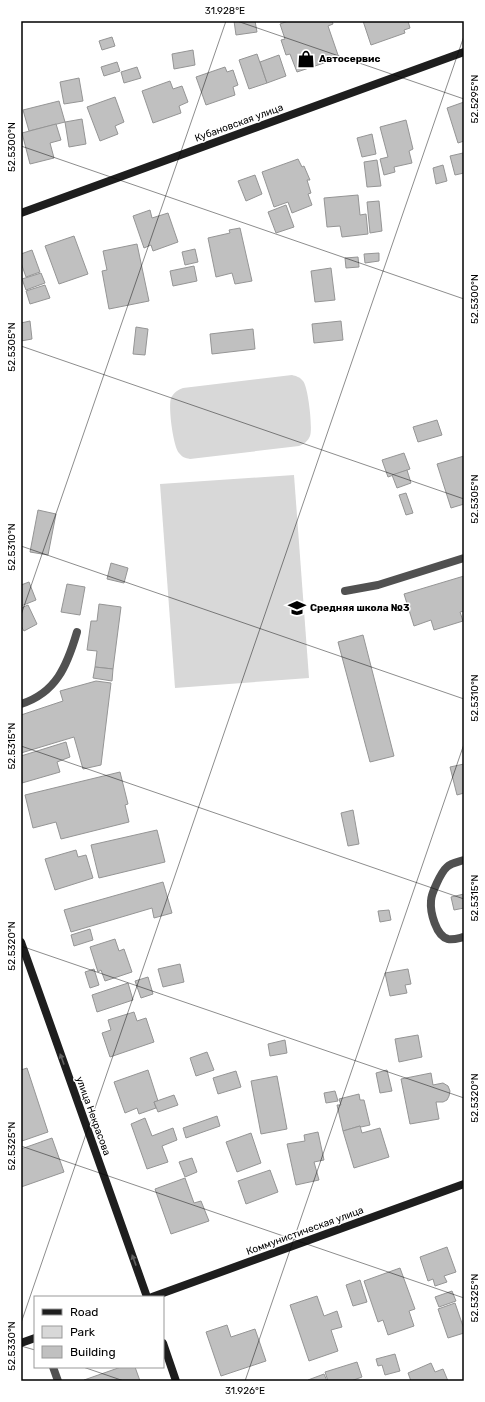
<svg xmlns="http://www.w3.org/2000/svg" width="485" height="1402" viewBox="0 0 485 1402" font-family="Rubik,sans-serif">
<style>
.green{fill:#d8d8d8}
.building{fill:#c0c0c0;stroke:#959595}
.lines{fill:none;stroke-linecap:round;stroke-linejoin:round}
.lane{stroke:#515151;stroke-width:8}
.secondary{stroke:#1e1e1e;stroke-width:8}
.oneway{fill:#626262}
.ticks{fill:none;stroke:#000;stroke-width:1;stroke-opacity:0.45}
.labels{text-anchor:middle;dominant-baseline:central;stroke-width:3;stroke-linejoin:round;paint-order:stroke}
.poi-label{font-size:10px;font-weight:bold;fill:#000;stroke:#fff;text-anchor:start}
.street-label{font-size:10px;fill:#000;stroke:#fff}
.neatline{fill:none;stroke:#000;stroke-width:1.5}
.ticks-label{font-size:10px;text-anchor:middle;fill:#000}
</style>
<rect width="100%" height="100%" fill="#fff"/>
<g class="green">
<path d="M292 375C296 376 300 377 303 381 308 386 313 428 310 436 308 441 304 444 299 446L190 459C185 458 182 457 179 453 173 446 168 406 171 398 174 392 178 390 183 388Z"/>
<polygon points="294,475 309,678 175,688 160,484"/>
</g>
<g class="building">
<polygon points="234,21 255,21 257,32 236,35"/>
<polygon points="288,21 332,21 333,24 328,26 339,58 297,72 290,54 286,55 281,40 285,39 280,24"/>
<polygon points="363,21 408,21 410,28 404,30 405,33 371,45"/>
<polygon points="112,37 115,46 102,50 99,41"/>
<polygon points="193,50 195,65 174,69 172,54"/>
<polygon points="257,54 267,83 249,89 239,60"/>
<polygon points="279,55 286,76 267,83 260,62"/>
<polygon points="117,62 120,71 104,76 101,67"/>
<polygon points="137,67 141,78 124,83 121,72"/>
<polygon points="225,67 227,72 233,70 238,85 233,87 235,95 206,105 196,77"/>
<polygon points="79,78 83,101 64,104 60,82"/>
<polygon points="170,81 173,89 182,86 188,102 179,106 181,113 153,123 142,91"/>
<polygon points="115,97 124,122 115,126 118,134 100,141 87,107"/>
<polygon points="59,101 65,122 29,131 23,110"/>
<polygon points="464,102 464,141 458,143 447,108"/>
<polygon points="82,119 86,144 69,147 65,122"/>
<polygon points="406,120 413,149 409,151 412,163 394,167 395,172 384,175 380,159 388,157 380,127"/>
<polygon points="56,124 61,140 50,143 54,158 30,164 22,133"/>
<polygon points="372,134 376,154 362,157 357,138"/>
<polygon points="463,153 464,173 455,175 450,156"/>
<polygon points="298,159 302,167 304,166 310,180 307,180 311,193 308,194 312,205 292,213 288,202 274,207 262,172"/>
<polygon points="377,160 381,186 367,187 364,162"/>
<polygon points="443,165 447,181 436,184 433,168"/>
<polygon points="255,175 262,194 246,201 238,181"/>
<polygon points="358,195 360,215 366,214 368,234 342,237 340,226 327,227 324,198"/>
<polygon points="379,201 382,231 370,233 367,202"/>
<polygon points="286,205 294,227 276,233 268,212"/>
<polygon points="150,210 152,218 168,213 178,242 153,251 151,245 144,248 133,216"/>
<polygon points="240,228 252,281 235,284 232,273 216,277 208,238 230,233 229,230"/>
<polygon points="74,236 88,274 59,284 45,246"/>
<polygon points="137,244 149,301 109,309 102,271 107,270 103,251"/>
<polygon points="195,249 198,262 185,265 182,252"/>
<polygon points="32,250 40,272 26,277 21,263 21,254"/>
<polygon points="379,253 379,261 365,263 364,254"/>
<polygon points="358,257 359,267 346,268 345,258"/>
<polygon points="194,266 197,281 173,286 170,271"/>
<polygon points="331,268 335,300 315,302 311,271"/>
<polygon points="41,273 45,283 26,290 22,279"/>
<polygon points="45,285 50,298 30,304 26,291"/>
<polygon points="30,321 32,339 21,341 21,323"/>
<polygon points="341,321 343,340 314,343 312,324"/>
<polygon points="136,327 148,329 145,355 133,354"/>
<polygon points="253,329 255,349 212,354 210,334"/>
<polygon points="437,420 442,435 418,442 413,427"/>
<polygon points="404,453 410,469 388,477 382,460"/>
<polygon points="464,456 464,504 451,508 437,464"/>
<polygon points="407,470 411,483 397,488 392,475"/>
<polygon points="406,493 413,513 406,515 399,495"/>
<polygon points="38,510 56,514 48,555 30,552"/>
<polygon points="111,563 128,568 124,583 107,579"/>
<polygon points="464,576 464,611 460,612 463,621 434,630 431,620 414,626 404,594"/>
<polygon points="29,582 36,600 21,606 21,584 21,585"/>
<polygon points="67,584 85,587 80,615 61,612"/>
<polygon points="99,604 121,607 113,669 95,667 97,651 87,650 91,621 97,621"/>
<polygon points="28,605 37,624 24,631 21,626 21,608"/>
<polygon points="363,635 394,756 370,762 338,642"/>
<polygon points="95,667 113,669 112,681 93,678"/>
<polygon points="96,681 111,683 101,765 83,769 74,737 21,753 21,715 63,701 60,691"/>
<polygon points="66,742 70,757 57,762 60,772 22,783 21,756"/>
<polygon points="464,764 464,793 457,795 450,767"/>
<polygon points="120,772 128,804 125,805 129,822 61,839 56,822 33,828 25,795"/>
<polygon points="353,810 359,844 348,846 341,813"/>
<polygon points="157,830 165,862 99,878 91,845"/>
<polygon points="76,850 78,857 86,855 93,878 55,890 45,859"/>
<polygon points="163,882 172,913 154,918 152,908 71,932 64,910"/>
<polygon points="464,894 464,908 454,910 451,897"/>
<polygon points="389,910 391,920 380,922 378,911"/>
<polygon points="90,929 93,940 74,946 71,935"/>
<polygon points="115,939 119,951 124,949 132,972 105,981 101,970 98,972 90,947"/>
<polygon points="180,964 184,982 163,987 158,969"/>
<polygon points="94,969 99,985 90,988 85,972"/>
<polygon points="408,969 411,984 405,985 407,993 390,996 385,973"/>
<polygon points="148,977 153,994 141,998 135,981"/>
<polygon points="128,983 133,1000 97,1012 92,995"/>
<polygon points="134,1012 137,1021 146,1018 154,1042 110,1057 102,1033 111,1030 108,1020"/>
<polygon points="418,1035 422,1057 399,1062 395,1039"/>
<polygon points="285,1040 287,1053 270,1056 268,1044"/>
<polygon points="207,1052 214,1070 196,1076 190,1058"/>
<polygon points="27,1068 48,1132 22,1141 21,1137 21,1070"/>
<polygon points="148,1070 158,1101 154,1102 156,1108 139,1114 137,1108 125,1113 114,1082"/>
<polygon points="387,1070 392,1091 380,1093 376,1073"/>
<polygon points="236,1071 241,1087 218,1094 213,1078"/>
<polygon points="431,1073 433,1085 443,1083 448,1086 450,1091 449,1096 447,1100 443,1102 436,1102 439,1119 410,1124 401,1079"/>
<polygon points="277,1076 287,1129 261,1134 251,1081"/>
<polygon points="335,1091 338,1101 326,1103 324,1093"/>
<polygon points="359,1094 360,1100 364,1100 370,1125 361,1127 360,1126 343,1131 337,1105 341,1105 339,1099"/>
<polygon points="174,1095 178,1105 158,1112 154,1102"/>
<polygon points="217,1116 220,1126 186,1138 183,1128"/>
<polygon points="145,1118 152,1136 173,1128 177,1140 162,1146 168,1162 147,1169 131,1124"/>
<polygon points="360,1126 362,1133 380,1128 389,1157 354,1168 343,1131"/>
<polygon points="318,1132 324,1160 314,1162 319,1180 296,1185 287,1144 305,1141 304,1135"/>
<polygon points="251,1133 261,1163 237,1172 226,1142"/>
<polygon points="52,1138 64,1172 21,1187 21,1149"/>
<polygon points="192,1158 197,1172 185,1177 179,1162"/>
<polygon points="270,1170 278,1192 246,1204 238,1181"/>
<polygon points="185,1178 194,1203 201,1201 209,1221 171,1234 155,1189"/>
<polygon points="447,1247 456,1272 444,1276 447,1282 435,1286 433,1279 428,1281 420,1257"/>
<polygon points="400,1268 415,1309 409,1311 414,1326 388,1335 383,1320 378,1322 364,1281"/>
<polygon points="360,1280 367,1302 353,1306 346,1285"/>
<polygon points="452,1291 456,1301 439,1307 435,1297"/>
<polygon points="317,1296 324,1316 337,1311 342,1327 331,1330 338,1351 309,1361 290,1305"/>
<polygon points="455,1303 464,1329 464,1333 448,1338 438,1309"/>
<polygon points="227,1325 231,1337 255,1329 266,1361 221,1376 206,1332"/>
<polygon points="395,1354 400,1371 385,1375 382,1365 378,1366 376,1359"/>
<polygon points="357,1362 362,1377 351,1381 328,1381 325,1372"/>
<polygon points="431,1363 435,1372 443,1369 448,1381 411,1381 408,1373"/>
<polygon points="121,1367 135,1367 140,1381 85,1381 84,1380"/>
<polygon points="324,1374 327,1381 309,1381 308,1380"/>
</g>
<g class="lines">
<g class="lane">
<polyline points="345,591 378,585 464,558"/>
<path d="M21 704C56 693 67 666 77 632"/>
<path d="M464 860C458 862 451 863 447 867 441 872 431 894 431 901 430 912 436 936 448 939 454 940 459 938 464 937"/>
<polyline points="53,1367 58,1381"/>
</g>
<g class="secondary">
<polyline points="21,213 464,52"/>
<polyline points="21,942 147,1297"/>
<polyline points="152,1297 464,1184"/>
<polyline points="21,1343 35,1338"/>
<polyline points="163,1343 176,1381"/>
</g>
</g>
<defs><path id="oneway-solid" d="M-6-.8H1V-3.2L6.5 0L1 3.2V.8H-6Z"/></defs>
<g class="oneway">
<use href="#oneway-solid" transform="translate(62 1059) rotate(-110)"/>
<use href="#oneway-solid" transform="translate(134 1260) rotate(-110)"/>
</g>
<path class="ticks" d="M237 21 464 99M21 146 464 299M21 346 464 499M21 546 464 699M21 615 226 21M21 746 464 899M21 946 464 1098M21 1146 464 1298M21 1323 464 36M21 1346 35 1350M83 1367 124 1381M245 1381 464 744"/>
<defs>
<g id="shop-bare" transform="scale(1.38)"><path d="M-5-2.5h2.3a2.7 3.5 0 0 1 5.4 0H5L5.5 6h-11ZM-1.5-2.5h3a1.5 2.3 0 0 0-3 0Z" fill="#000" stroke="#fff" stroke-width="2.5" paint-order="stroke"/></g>
<g id="school-bare" transform="scale(1.38)"><path d="M0-5L7-2L0 1L-7-2ZM-4 1L0 2.5L4 1V4Q0 6-4 4Z" fill="#000" stroke="#fff" stroke-width="2.5" paint-order="stroke"/></g>
</defs>
<g fill-rule="evenodd">
<use href="#shop-bare" x="306" y="59"/>
<use href="#school-bare" x="297" y="608"/>
</g>
<g class="labels">
<g class="poi-label">
<text x="319" y="59">Автосервис</text>
<text x="310" y="608">Средняя школа №3</text>
</g>
<g class="street-label">
<text transform="translate(239 123) rotate(-20)">Кубановская улица</text>
<text transform="translate(93 1116) rotate(70)">улица Некрасова</text>
<text transform="translate(305 1231) rotate(-20)">Коммунистическая улица</text>
</g>
</g>
<rect width="485" height="1402" fill="none" stroke="#ffffff" stroke-width="44"/>
<rect x="34" y="1296" width="130" height="72" fill="#ffffff" stroke="#999999"/>
<rect x="42" y="1309" width="20" height="6" fill="#1e1e1e" stroke="#999999"/>
<text x="70" y="1316" font-size="12" fill="#000000">Road</text>
<rect x="42" y="1326" width="20" height="12" fill="#d8d8d8" stroke="#999999"/>
<text x="70" y="1336" font-size="12" fill="#000000">Park</text>
<rect x="42" y="1346" width="20" height="12" fill="#c0c0c0" stroke="#999999"/>
<text x="70" y="1356" font-size="12" fill="#000000">Building</text>
<rect x="22" y="22" width="441" height="1358" class="neatline"/>
<g class="ticks-label">
<text x="225" y="14">31.928°E</text>
<text transform="translate(474 99) rotate(-90)" y="4">52.5295°N</text>
<text transform="translate(11 147) rotate(-90)" y="4">52.5300°N</text>
<text transform="translate(474 299) rotate(-90)" y="4">52.5300°N</text>
<text transform="translate(11 347) rotate(-90)" y="4">52.5305°N</text>
<text transform="translate(474 499) rotate(-90)" y="4">52.5305°N</text>
<text transform="translate(11 547) rotate(-90)" y="4">52.5310°N</text>
<text transform="translate(474 698) rotate(-90)" y="4">52.5310°N</text>
<text transform="translate(11 746) rotate(-90)" y="4">52.5315°N</text>
<text transform="translate(474 898) rotate(-90)" y="4">52.5315°N</text>
<text transform="translate(11 946) rotate(-90)" y="4">52.5320°N</text>
<text transform="translate(474 1098) rotate(-90)" y="4">52.5320°N</text>
<text transform="translate(11 1146) rotate(-90)" y="4">52.5325°N</text>
<text transform="translate(474 1298) rotate(-90)" y="4">52.5325°N</text>
<text transform="translate(11 1346) rotate(-90)" y="4">52.5330°N</text>
<text x="245" y="1394">31.926°E</text>
</g>
</svg>
